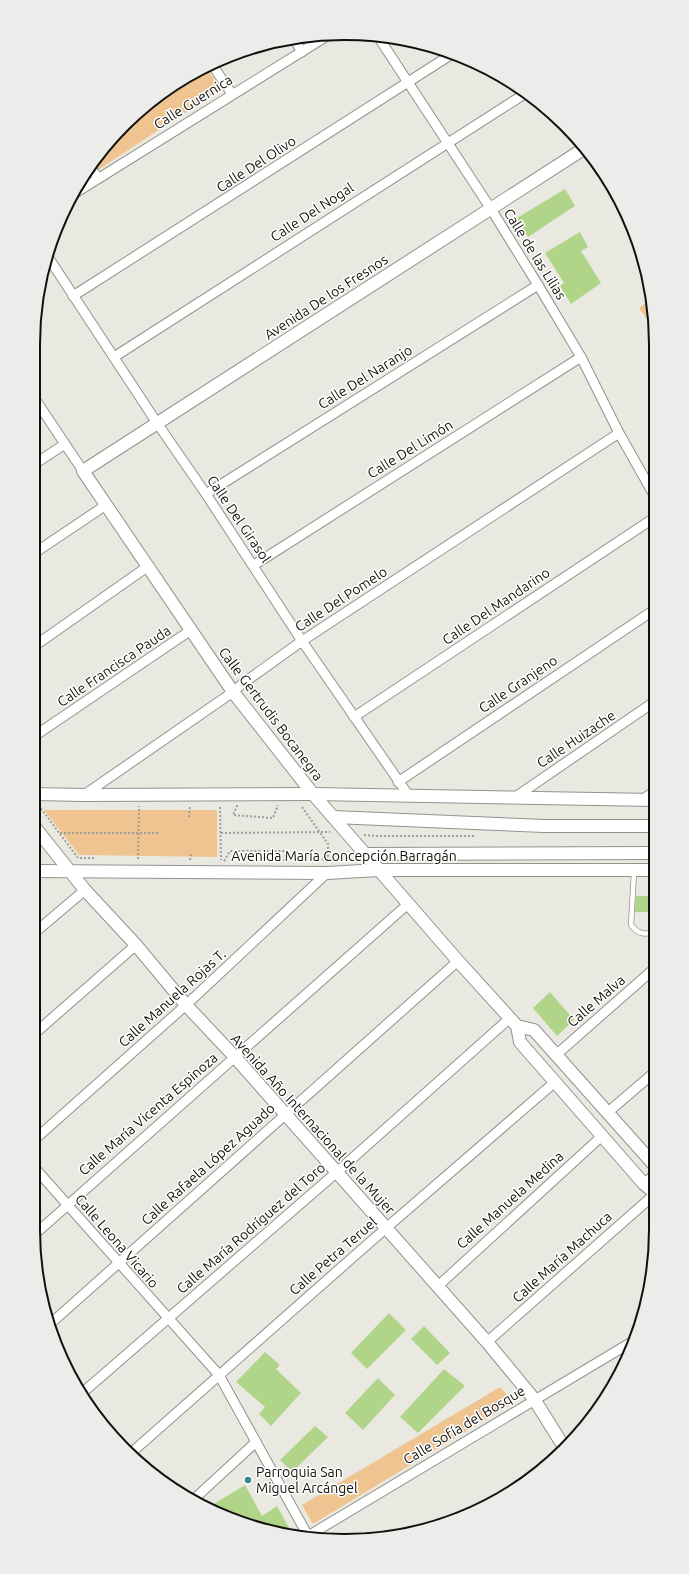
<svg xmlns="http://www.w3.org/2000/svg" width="689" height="1574" viewBox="0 0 689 1574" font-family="Ubuntu,sans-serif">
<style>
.green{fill:#f0c491}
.building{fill:#b1d588}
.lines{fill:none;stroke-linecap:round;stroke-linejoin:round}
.service-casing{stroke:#92938c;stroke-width:6}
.minor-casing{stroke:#92938c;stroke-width:11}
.tertiary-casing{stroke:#92938c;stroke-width:14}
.path{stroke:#9e9e98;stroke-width:2;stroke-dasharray:2 2;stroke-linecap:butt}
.service{stroke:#fff;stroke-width:4.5}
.minor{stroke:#fff;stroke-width:9}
.tertiary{stroke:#fff;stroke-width:12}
.poi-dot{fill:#3e858e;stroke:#fffffe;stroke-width:1.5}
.labels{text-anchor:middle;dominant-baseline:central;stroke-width:3;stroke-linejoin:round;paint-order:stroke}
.street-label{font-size:14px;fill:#11110e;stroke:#fffffe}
.poi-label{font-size:14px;fill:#11110e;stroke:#fffffe;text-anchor:start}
.rim{fill:none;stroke:#11110e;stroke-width:2}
</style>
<rect width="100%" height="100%" fill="#e9e9e2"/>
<g class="green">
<polygon points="205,66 221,89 98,170 93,163 110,139 155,97"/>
<polygon points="652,298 653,304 653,328 639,308"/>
<polygon points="44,810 217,810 217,857 79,855"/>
<polygon points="500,1387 514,1402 313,1524 302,1505"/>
</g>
<g class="building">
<polygon points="565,189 575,206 528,237 517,218"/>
<polygon points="580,232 588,247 581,251 601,283 571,304 560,286 564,283 545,253"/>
<polygon points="636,896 655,896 655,912 635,912"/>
<polygon points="550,992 574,1020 557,1036 533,1008"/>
<polygon points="389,1313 406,1330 367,1369 351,1353"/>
<polygon points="424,1326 450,1353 437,1365 411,1339"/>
<polygon points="265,1352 280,1365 276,1369 301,1393 271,1426 259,1414 265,1407 236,1382"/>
<polygon points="444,1369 465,1386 418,1433 400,1417"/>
<polygon points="378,1378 395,1395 363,1430 345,1413"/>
<polygon points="315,1426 328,1437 292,1472 280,1460"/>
<polygon points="245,1485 262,1516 277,1506 293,1535 284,1535 209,1507"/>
</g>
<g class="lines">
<g class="service-casing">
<path id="service" d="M634 872 631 925C638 934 644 935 655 932"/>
</g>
<g class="minor-casing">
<g id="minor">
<polyline points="377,35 491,209 538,285 581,357 619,433 654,495"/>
<polyline points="294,39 302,52"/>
<polyline points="211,63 232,94"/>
<polyline points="90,167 98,178"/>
<polyline points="72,195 330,34"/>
<polyline points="48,257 157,423 206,494 302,641 409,796"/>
<polyline points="73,296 452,54"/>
<polyline points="114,357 526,93"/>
<polyline points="33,396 83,471"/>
<polyline points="33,465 65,444"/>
<polyline points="206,494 538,285"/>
<polyline points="33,554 106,505"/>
<polyline points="254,565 581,357"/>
<polyline points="33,647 147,567"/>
<polyline points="354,717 654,518"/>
<polyline points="33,737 191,630"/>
<polyline points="398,782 654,610"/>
<polyline points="84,795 233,692 242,684 302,641 619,433"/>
<polyline points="514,798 654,702"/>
<polyline points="642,800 655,791"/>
<polyline points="33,934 85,890"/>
<polyline points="33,1035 136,945"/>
<polyline points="556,1055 655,968"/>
<polyline points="607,1113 656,1071"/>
<polyline points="33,1141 186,1005 327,873"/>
<polyline points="33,1166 219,1375 308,1536"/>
<polyline points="644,1184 656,1173"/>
<polyline points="34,1235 408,904"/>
<polyline points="438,1286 602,1136"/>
<polyline points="49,1325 458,961"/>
<polyline points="487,1342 656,1193"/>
<polyline points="81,1394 337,1172 510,1018"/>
<polyline points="132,1452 386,1228 555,1082"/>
<polyline points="192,1501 256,1442"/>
<polyline points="308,1536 635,1340"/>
</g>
</g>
<g class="tertiary-casing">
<g id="tertiary">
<polyline points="585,148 83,471 233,692 313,794 458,961 517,1026 520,1042 644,1184 656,1194"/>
<polyline points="33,794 84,795 313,794 655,800"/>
<polyline points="333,817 544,826 655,826"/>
<polyline points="33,825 85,890 136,945 186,1005 234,1056 487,1342 534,1399 564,1447"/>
<polyline points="366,854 655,853"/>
<polyline points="33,871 327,873 379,870 655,870"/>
<polyline points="517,1026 534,1030 656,1167"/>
</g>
</g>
<g class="path">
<polyline points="40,806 39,806 78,858 94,858"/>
<polyline points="236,806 237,806 233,815 273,818 278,805"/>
<polyline points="220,807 221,860"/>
<polyline points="302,807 328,844 328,859 314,860"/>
<polyline points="189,817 190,806"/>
<polyline points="60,833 158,833"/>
<polyline points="221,833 330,832"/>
<polyline points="364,835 376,836 474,836"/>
<polyline points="138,859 139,806"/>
<polyline points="190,860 191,853"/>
<polyline points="224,861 230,851 286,851 284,861"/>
</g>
<use href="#service" class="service"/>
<use href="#minor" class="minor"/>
<use href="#tertiary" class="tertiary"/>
</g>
<circle class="poi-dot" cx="248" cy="1480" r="4"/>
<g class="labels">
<g class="street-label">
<text transform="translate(193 102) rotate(-32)">Calle Guernica</text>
<text transform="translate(256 164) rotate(-33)">Calle Del Olivo</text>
<text transform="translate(312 212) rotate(-33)">Calle Del Nogal</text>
<text transform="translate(535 254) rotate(58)">Calle de las Lilias</text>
<text transform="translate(326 297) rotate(-33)">Avenida De los Fresnos</text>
<text transform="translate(365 377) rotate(-32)">Calle Del Naranjo</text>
<text transform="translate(410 449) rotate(-32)">Calle Del Limón</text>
<text transform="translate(239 519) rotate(56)">Calle Del Girasol</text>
<text transform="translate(341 599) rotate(-33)">Calle Del Pomelo</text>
<text transform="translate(496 606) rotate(-34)">Calle Del Mandarino</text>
<text transform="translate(114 666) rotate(-34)">Calle Francisca Pauda</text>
<text transform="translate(518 684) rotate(-34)">Calle Granjeno</text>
<text transform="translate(271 714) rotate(53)">Calle Gertrudis Bocanegra</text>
<text transform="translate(576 739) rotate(-34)">Calle Huizache</text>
<text x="344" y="856">Avenida María Concepción Barragán</text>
<text transform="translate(172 998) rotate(-42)">Calle Manuela Rojas T.</text>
<text transform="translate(596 1001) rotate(-41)">Calle Malva</text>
<text transform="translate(148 1114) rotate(-41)">Calle María Vicenta Espinoza</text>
<text transform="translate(313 1124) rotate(48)">Avenida Año Internacional de la Mujer</text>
<text transform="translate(208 1164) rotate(-42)">Calle Rafaela López Aguado</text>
<text transform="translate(510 1200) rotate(-42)">Calle Manuela Medina</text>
<text transform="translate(251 1228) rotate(-41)">Calle María Rodríguez del Toro</text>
<text transform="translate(117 1241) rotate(49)">Calle Leona Vicario</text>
<text transform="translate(333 1256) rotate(-41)">Calle Petra Teruel</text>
<text transform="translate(562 1257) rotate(-42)">Calle María Machuca</text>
<text transform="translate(464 1425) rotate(-31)">Calle Sofía del Bosque</text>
</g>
<g class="poi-label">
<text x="256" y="1472">Parroquia San<tspan x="256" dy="16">Miguel Arcángel</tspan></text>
</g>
</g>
<path d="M0 0H689V1574H0ZM344 40H345A304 304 0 0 1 649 344V1230A304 304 0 0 1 345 1534H344A304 304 0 0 1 40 1230V344A304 304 0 0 1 344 40Z" fill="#ececeb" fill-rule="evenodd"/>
<path class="rim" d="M344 40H345A304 304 0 0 1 649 344V1230A304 304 0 0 1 345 1534H344A304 304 0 0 1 40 1230V344A304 304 0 0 1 344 40Z"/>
</svg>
